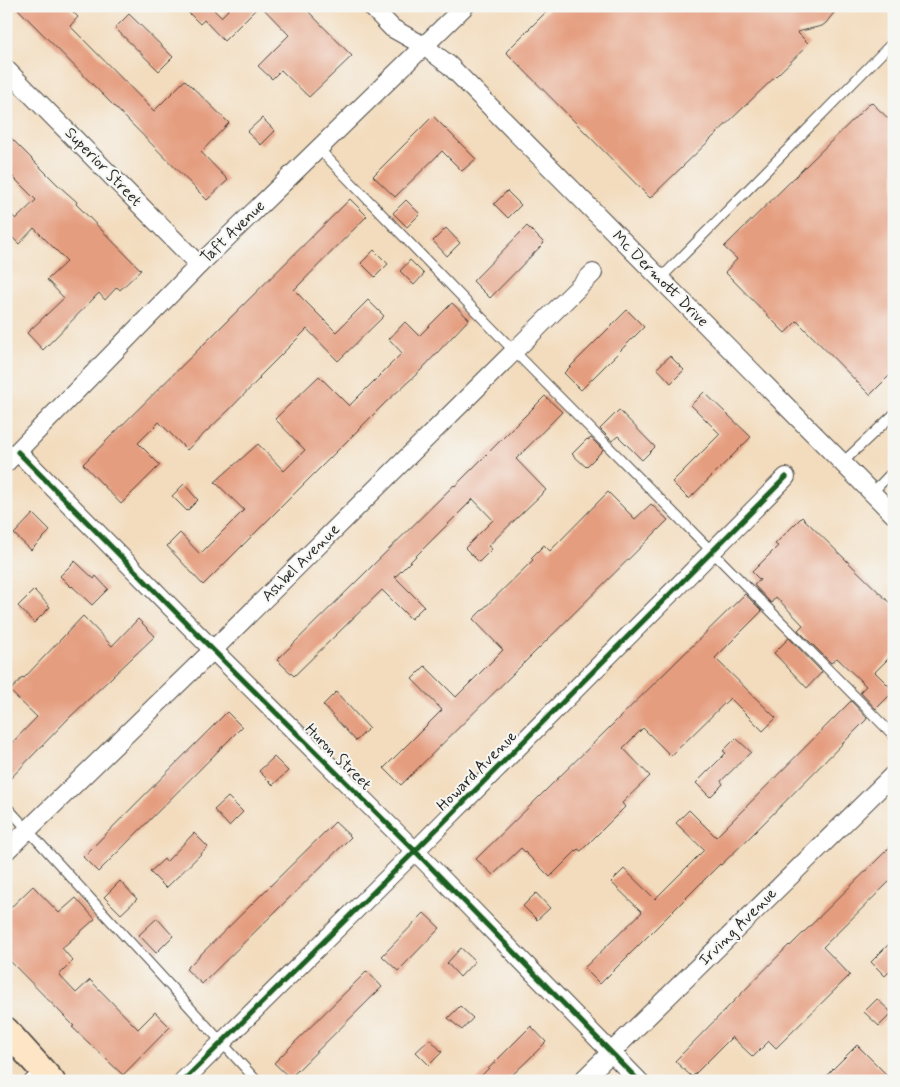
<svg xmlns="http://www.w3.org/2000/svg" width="900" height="1087" viewBox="0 0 900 1087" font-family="Mynerve,sans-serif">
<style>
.building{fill:#e59d7f}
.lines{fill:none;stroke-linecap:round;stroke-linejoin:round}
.lane-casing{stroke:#494641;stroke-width:11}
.street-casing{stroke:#494641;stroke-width:20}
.secondary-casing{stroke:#494641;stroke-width:28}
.lane{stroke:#fff;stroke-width:9}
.street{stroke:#fff;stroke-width:18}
.secondary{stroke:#fde5c5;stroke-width:25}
.cycleway-casing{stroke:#f6f6f2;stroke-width:8}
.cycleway{stroke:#1b5e20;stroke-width:5}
.labels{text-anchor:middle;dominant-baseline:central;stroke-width:4;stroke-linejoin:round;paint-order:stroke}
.street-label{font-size:16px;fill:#2b2b2b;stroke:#f6f6f2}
</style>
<rect width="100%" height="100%" fill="#f6f6f2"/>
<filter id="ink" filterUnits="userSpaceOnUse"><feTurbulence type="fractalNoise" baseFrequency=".02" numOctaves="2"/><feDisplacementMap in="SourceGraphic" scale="10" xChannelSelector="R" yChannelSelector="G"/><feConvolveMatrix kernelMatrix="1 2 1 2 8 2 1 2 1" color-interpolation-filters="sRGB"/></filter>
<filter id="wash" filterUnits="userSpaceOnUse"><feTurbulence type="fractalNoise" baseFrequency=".0096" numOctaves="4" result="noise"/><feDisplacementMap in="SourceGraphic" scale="20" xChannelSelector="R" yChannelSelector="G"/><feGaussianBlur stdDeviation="1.12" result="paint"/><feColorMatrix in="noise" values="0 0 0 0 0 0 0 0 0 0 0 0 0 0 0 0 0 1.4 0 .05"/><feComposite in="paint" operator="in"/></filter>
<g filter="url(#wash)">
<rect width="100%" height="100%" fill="#f3dcbd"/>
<g id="blocks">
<g class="building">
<polygon points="15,6 67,6 78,17 70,26 154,111 185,80 229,123 201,152 228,180 207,200"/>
<polygon points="182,6 218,6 214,10 221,17 232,6 259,6 224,41 204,20 200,24"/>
<polygon points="261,6 303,6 352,56 309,97 281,70 272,79 258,66 289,35"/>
<polygon points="552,6 839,6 826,23 822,26 797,32 809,44 650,198 506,52"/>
<polygon points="129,14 173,57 159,71 115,28"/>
<polygon points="871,102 894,124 894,371 870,395 797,321 785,333 725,272 737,259 724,247"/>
<polygon points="433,116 476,159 462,171 442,151 395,197 373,176"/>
<polygon points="262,118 275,131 261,145 247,132"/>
<polygon points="6,133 58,185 77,202 76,204 141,270 120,290 117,287 105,300 99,293 43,350 27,333 64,298 47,280 67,261 34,228 19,244 6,231 6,210 16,219 36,200 6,170"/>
<polygon points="507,191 521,205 508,218 494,204"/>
<polygon points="350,199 367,216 294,290 336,332 368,300 384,316 338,361 307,329 259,377 260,378 229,410 187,450 159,422 138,443 160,465 121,504 83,464"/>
<polygon points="406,200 420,214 407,227 393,213"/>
<polygon points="527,226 544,243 490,298 473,281"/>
<polygon points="446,228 460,243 447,256 433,241"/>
<polygon points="374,250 388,264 375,277 361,263"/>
<polygon points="410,260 424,274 414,285 400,271"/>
<polygon points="452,303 469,319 420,371 385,403 203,585 167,546 180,533 200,554 244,510 215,482 258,444 284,471 305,450 275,419 288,406 319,376 349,406 402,353 389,339 405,322 419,336"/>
<polygon points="627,310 644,327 581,390 564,373"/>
<polygon points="670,356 684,370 671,383 657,368"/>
<polygon points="704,392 751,437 689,499 672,482 720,434 691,405"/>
<polygon points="545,396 562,412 516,459 546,490 488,546 492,549 479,562 465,548 493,520 473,499 395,577 424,606 411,619 382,590 294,676 277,660 454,485 455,486"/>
<polygon points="619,410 655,447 642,460 618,436 612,441 600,429"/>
<polygon points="591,438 603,450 586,467 572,454 587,439 588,440"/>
<polygon points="184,484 198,500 187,511 172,496"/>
<polygon points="608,492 635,519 651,504 668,520 401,785 384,768 442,710 412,679 425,666 456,697 503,650 473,619 533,560 531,558 544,545 550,551"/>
<polygon points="33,514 50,531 31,550 14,534"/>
<polygon points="802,517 894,607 894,653 875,672 894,691 876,709 860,692 866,686 837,658 831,663 798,630 803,625 776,597 771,603 754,585 760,580 752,572 778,546 775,544"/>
<polygon points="75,561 94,579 96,576 108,589 92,605 72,586 71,587 60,576"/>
<polygon points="34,590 50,607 34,623 18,606"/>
<polygon points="745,594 762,611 715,658 776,718 763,731 730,698 671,756 643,728 623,748 650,776 622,803 625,807 581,851 578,849 550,877 521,848 493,875 476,859"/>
<polygon points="83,616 112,646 138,619 155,636 69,718 6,783 6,749 37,717 10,691 23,677 24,678"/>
<polygon points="789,638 822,672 807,688 774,653"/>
<polygon points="336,692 369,728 356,741 323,705"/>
<polygon points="851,701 867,718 866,720 753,834 721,865 720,864 600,984 584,968 642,912 611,882 624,869 655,899 704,850 676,823 689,810 716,837"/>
<polygon points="227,712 242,727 98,872 83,857"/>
<polygon points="736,738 751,752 721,781 723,784 710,797 696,783 726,753 723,751"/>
<polygon points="274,757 288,771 273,785 259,771"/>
<polygon points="228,797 243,812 229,826 214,810"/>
<polygon points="335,822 351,837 202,984 186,969"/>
<polygon points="194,833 208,847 166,888 150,872 164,859 166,862"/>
<polygon points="894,843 894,877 823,947 850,975 776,1048 769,1041 753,1057 732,1037 692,1077 675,1061 789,945 790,946"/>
<polygon points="120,881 137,899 121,914 104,897"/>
<polygon points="33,886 59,913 76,898 95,919 62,948 73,961 59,975 76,993 90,980 138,1029 155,1012 170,1027 123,1075 72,1027 74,1026 6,957 6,912"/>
<polygon points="536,893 550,908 537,920 523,906"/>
<polygon points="424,913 440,928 398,971 382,956"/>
<polygon points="157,918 173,936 156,953 139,935"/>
<polygon points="894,939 894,967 885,976 871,962"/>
<polygon points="461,948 475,961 460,977 447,963"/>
<polygon points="367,971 382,987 290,1078 274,1063"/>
<polygon points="877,999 892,1013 879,1026 864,1012"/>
<polygon points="460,1006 473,1018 462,1030 448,1018"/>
<polygon points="531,1026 546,1042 527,1061 506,1081 476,1081"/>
<polygon points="430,1039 442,1052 429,1065 416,1052"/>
<polygon points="857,1045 893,1081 821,1081"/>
</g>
</g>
</g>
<g filter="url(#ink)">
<use href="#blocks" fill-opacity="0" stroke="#494641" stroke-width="1"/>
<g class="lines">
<g class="lane-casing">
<g id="lane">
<polyline points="319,149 514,351 894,736"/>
<polyline points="660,279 894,41"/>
<polyline points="842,463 894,414"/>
<polyline points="872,493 894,470"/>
<polyline points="6,806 257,1081"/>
<polyline points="28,1081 39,1070"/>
</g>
</g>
<g class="street-casing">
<g id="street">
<polyline points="371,6 392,28 424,46 449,65 894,515"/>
<polyline points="6,69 199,265"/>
<polyline points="18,452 213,650 415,851 639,1081"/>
<polyline points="6,463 199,265 465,6"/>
<polyline points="6,851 213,650 593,273"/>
<polyline points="183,1081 415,851 786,477"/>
<polyline points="582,1081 894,774"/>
</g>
</g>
<g class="secondary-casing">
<polyline id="secondary" points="6,1030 52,1081"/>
</g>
<use href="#lane" class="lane"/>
<use href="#street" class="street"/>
<use href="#secondary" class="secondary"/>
<g class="cycleway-casing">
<g id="cycleway">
<polyline points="18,452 213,650 415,851 639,1081"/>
<polyline points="183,1081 415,851 786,477"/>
</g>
</g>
<use href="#cycleway" class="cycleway"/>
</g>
</g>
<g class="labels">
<g class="street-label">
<text transform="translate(103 167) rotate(46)">Superior Street</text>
<text transform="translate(233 232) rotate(-44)">Taft Avenue</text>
<text transform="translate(660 279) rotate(45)">Mc Dermott Drive</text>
<text transform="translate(301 563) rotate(-45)">Ashbel Avenue</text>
<text transform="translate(338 757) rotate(45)">Huron Street</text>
<text transform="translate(477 771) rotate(-45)">Howard Avenue</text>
<text transform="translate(738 927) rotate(-45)">Irving Avenue</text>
</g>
</g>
<rect width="900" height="1087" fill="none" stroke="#f6f6f2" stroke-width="25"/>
</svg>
